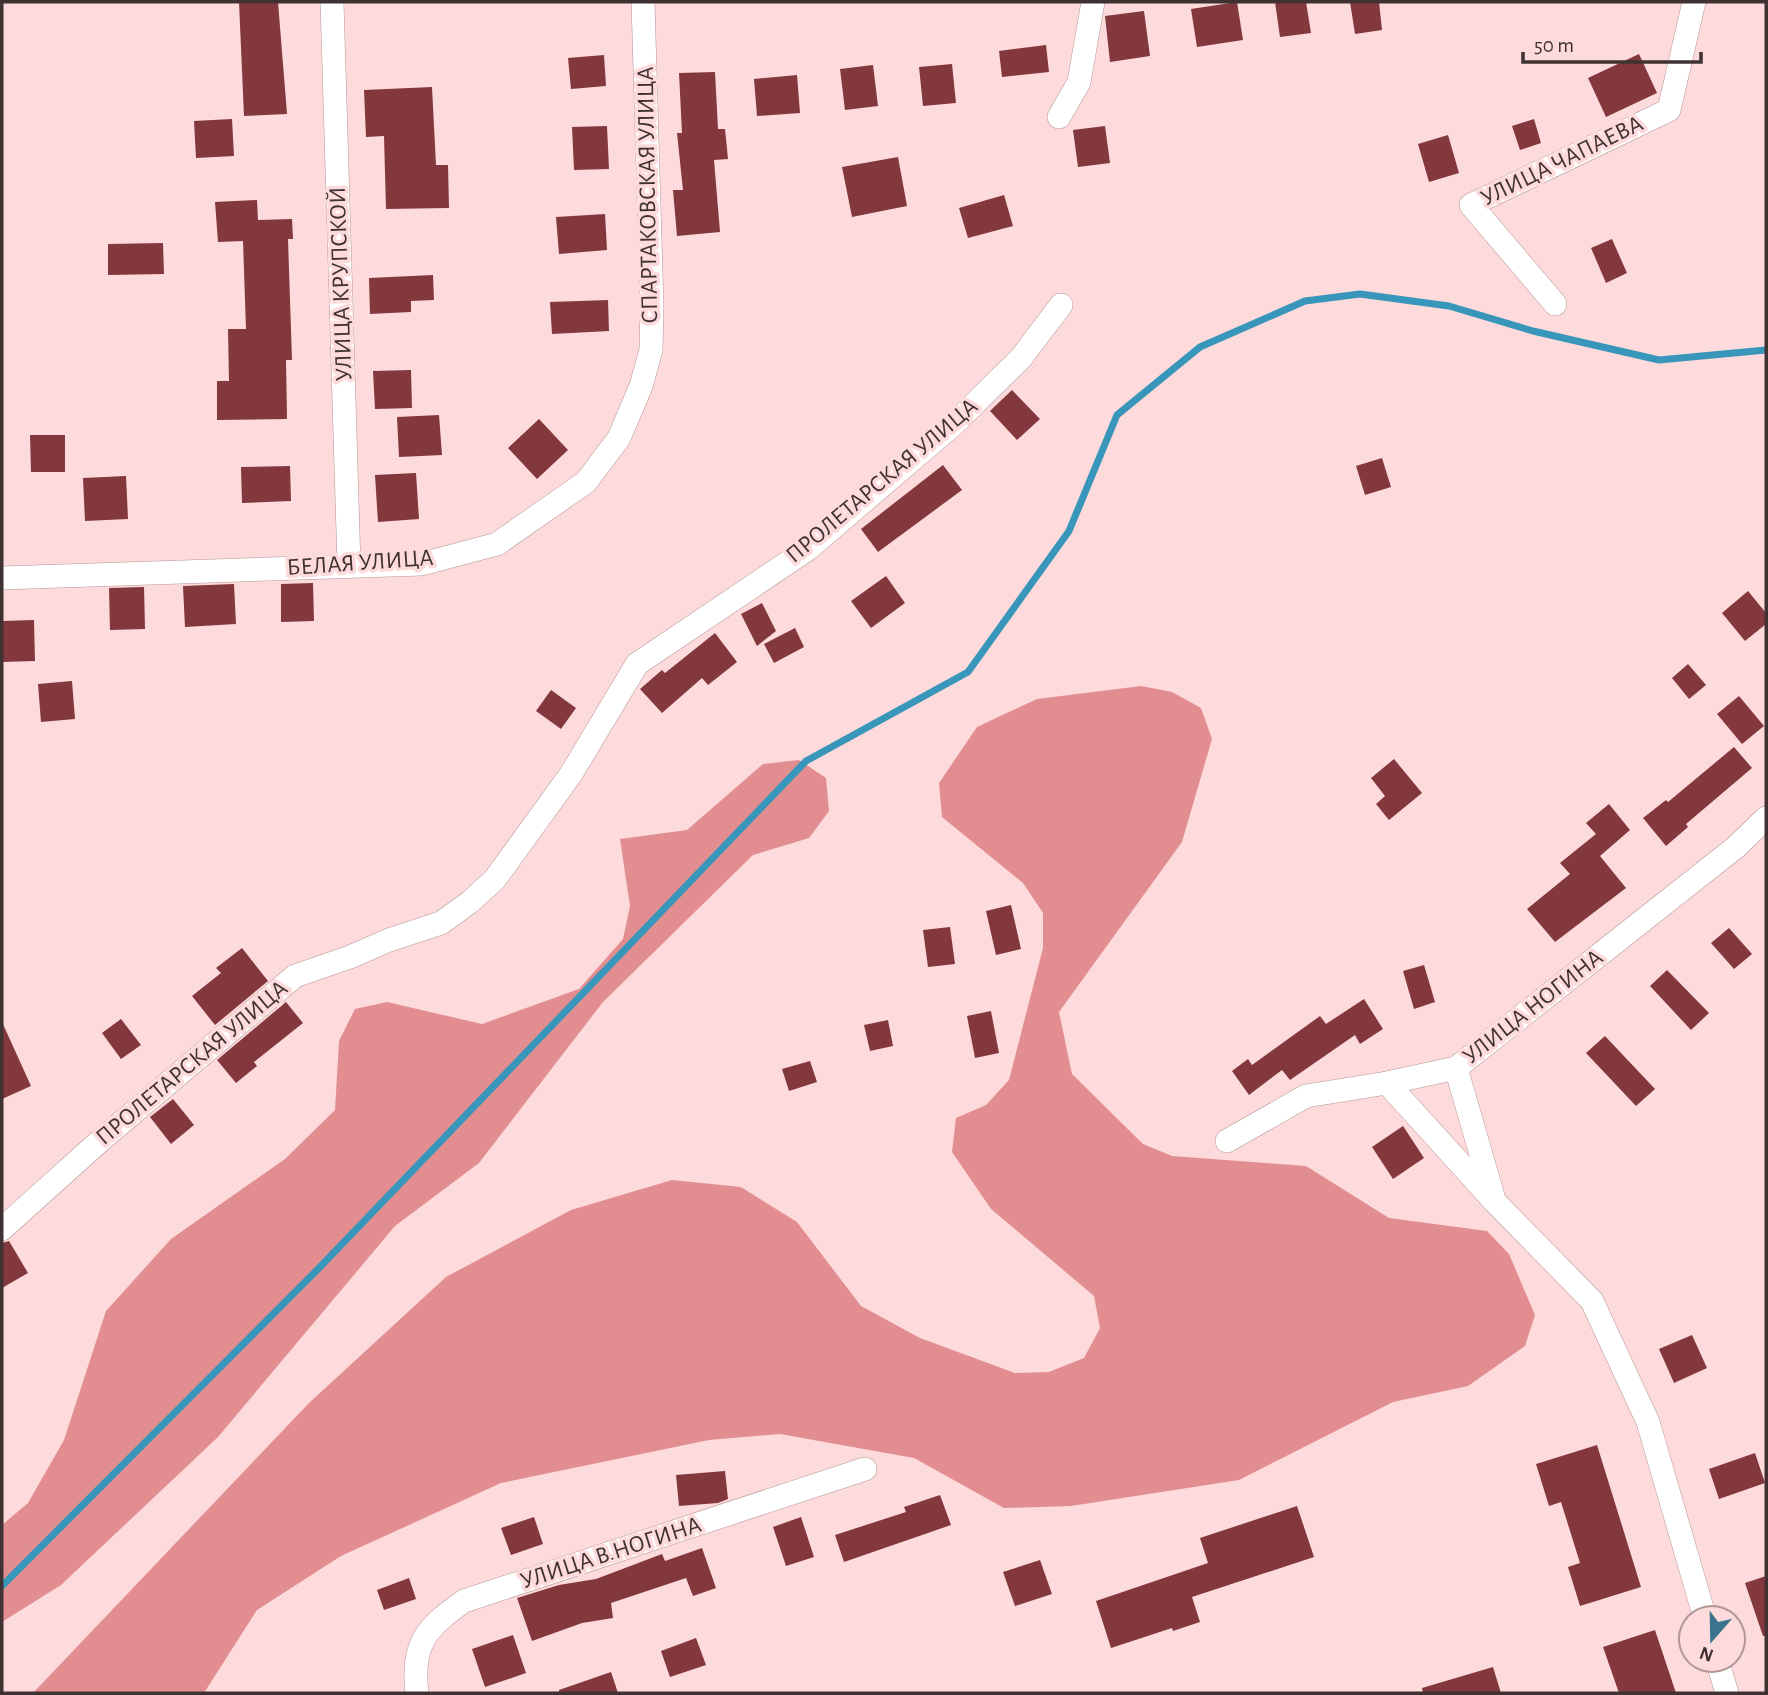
<svg xmlns="http://www.w3.org/2000/svg" width="1768" height="1695" viewBox="0 0 1768 1695" font-family="'Alegreya Sans',sans-serif">
<style>
.forest{fill:#e28e91}
.lines{fill:none;stroke-linecap:round;stroke-linejoin:round}
.stream{stroke:#3896bb;stroke-width:7}
.building{fill:#83383e}
.minor-casing{stroke:#b69696;stroke-width:24}
.minor{stroke:#fff;stroke-width:23}
.labels{text-anchor:middle;dominant-baseline:central;stroke-width:7;stroke-linejoin:round;paint-order:stroke}
.street-label{font-size:24px;fill:#403232;stroke:#fddadb}
</style>
<rect width="100%" height="100%" fill="#fddadb"/>
<g class="forest">
<polygon points="1141,686 1172,692 1201,708 1212,739 1182,842 1059,1012 1072,1074 1143,1144 1172,1156 1306,1166 1389,1218 1487,1231 1509,1254 1535,1315 1525,1346 1468,1386 1393,1402 1239,1480 1071,1506 1004,1508 914,1458 780,1434 709,1440 501,1483 341,1556 257,1610 204,1693 33,1693 309,1403 446,1277 571,1210 672,1180 741,1187 797,1222 861,1306 920,1338 1015,1373 1049,1372 1084,1358 1100,1328 1094,1296 991,1209 952,1152 956,1118 986,1105 1009,1080 1043,948 1043,913 1023,883 942,817 939,783 977,727 1037,699"/>
<polygon points="799,760 826,778 829,811 809,838 753,855 603,1002 479,1163 395,1226 218,1437 61,1585 2,1622 2,1525 28,1503 64,1440 106,1311 171,1239 285,1159 335,1110 339,1041 355,1009 387,1002 482,1024 579,989 623,939 630,906 620,839 687,830 763,764"/>
</g>
<g class="lines">
<polyline class="stream" points="2,1586 319,1268 806,761 968,672 1069,531 1117,415 1200,347 1305,301 1360,294 1449,306 1533,331 1659,360 1766,350"/>
</g>
<g class="building">
<polygon points="239,2 278,2 287,114 244,116"/>
<polygon points="1237,2 1243,40 1197,47 1191,9"/>
<polygon points="1275,2 1306,2 1311,33 1280,37"/>
<polygon points="1350,2 1379,2 1382,30 1355,34"/>
<polygon points="1144,11 1150,56 1110,62 1105,16"/>
<polygon points="1046,45 1049,72 1002,77 999,51"/>
<polygon points="1639,54 1657,93 1606,117 1588,78"/>
<polygon points="604,55 606,86 571,89 568,58"/>
<polygon points="952,64 956,103 923,106 919,67"/>
<polygon points="873,65 878,106 845,110 840,69"/>
<polygon points="715,72 718,129 725,129 728,159 714,160 720,232 677,236 673,190 683,190 677,133 682,133 679,73"/>
<polygon points="797,75 800,113 757,116 754,79"/>
<polygon points="432,87 436,165 448,165 449,208 386,209 384,136 366,137 364,90"/>
<polygon points="232,119 234,156 196,158 194,121"/>
<polygon points="1534,119 1541,143 1520,150 1512,126"/>
<polygon points="607,126 609,169 574,170 572,127"/>
<polygon points="1105,126 1110,163 1078,167 1073,130"/>
<polygon points="1448,135 1459,173 1429,182 1418,144"/>
<polygon points="898,157 907,206 852,217 842,167"/>
<polygon points="1004,195 1013,226 968,238 959,208"/>
<polygon points="257,200 258,220 292,219 293,239 288,239 292,360 286,360 287,419 217,420 217,381 229,381 228,329 246,329 243,241 218,242 215,202"/>
<polygon points="605,214 607,250 559,254 556,217"/>
<polygon points="1612,239 1627,273 1606,283 1591,248"/>
<polygon points="163,243 164,274 108,275 108,244"/>
<polygon points="433,275 434,300 411,301 411,312 370,314 369,278"/>
<polygon points="608,300 609,331 552,334 550,302"/>
<polygon points="411,370 412,408 375,409 373,371"/>
<polygon points="1012,390 1040,419 1017,440 990,411"/>
<polygon points="439,415 442,455 399,457 397,417"/>
<polygon points="539,419 568,450 537,479 508,448"/>
<polygon points="30,435 65,435 65,472 31,472"/>
<polygon points="1382,458 1391,487 1365,495 1356,466"/>
<polygon points="943,465 962,490 878,552 861,529"/>
<polygon points="290,466 291,501 242,503 241,467"/>
<polygon points="416,473 419,519 378,522 375,475"/>
<polygon points="126,476 128,519 85,521 83,478"/>
<polygon points="886,576 905,603 871,628 851,601"/>
<polygon points="313,583 314,621 281,622 281,584"/>
<polygon points="234,584 236,624 185,627 183,586"/>
<polygon points="144,587 145,629 110,630 109,588"/>
<polygon points="1748,591 1766,613 1766,624 1745,641 1722,613"/>
<polygon points="762,603 776,631 757,646 741,614"/>
<polygon points="34,620 35,661 2,662 2,621"/>
<polygon points="795,628 804,647 774,663 764,644"/>
<polygon points="715,633 737,662 708,685 702,678 662,713 640,689 662,670 665,673"/>
<polygon points="1688,664 1706,685 1689,699 1672,678"/>
<polygon points="72,681 75,719 41,722 38,684"/>
<polygon points="551,690 576,708 561,729 536,711"/>
<polygon points="1739,696 1764,726 1742,744 1717,714"/>
<polygon points="1734,747 1752,768 1686,824 1688,827 1666,846 1643,818 1666,800 1668,802"/>
<polygon points="1394,759 1422,793 1389,820 1376,804 1385,796 1371,778"/>
<polygon points="1609,804 1630,830 1600,856 1626,888 1555,942 1527,909 1570,874 1560,863 1596,834 1586,823"/>
<polygon points="1011,905 1021,949 996,955 986,911"/>
<polygon points="950,927 955,964 928,967 923,930"/>
<polygon points="1729,928 1752,954 1734,969 1711,943"/>
<polygon points="242,948 268,981 215,1025 192,996 221,973 216,968"/>
<polygon points="1424,965 1435,1002 1414,1009 1403,971"/>
<polygon points="1667,970 1709,1013 1691,1030 1650,986"/>
<polygon points="1364,999 1383,1029 1360,1044 1355,1035 1290,1080 1282,1070 1249,1095 1232,1071 1248,1059 1252,1065 1320,1016 1326,1024"/>
<polygon points="286,1002 303,1023 254,1062 257,1066 236,1083 217,1060"/>
<polygon points="991,1011 999,1053 975,1058 967,1016"/>
<polygon points="121,1019 141,1045 121,1059 102,1033"/>
<polygon points="888,1020 893,1046 870,1051 864,1025"/>
<polygon points="2,1022 31,1086 2,1099"/>
<polygon points="1605,1036 1655,1089 1636,1106 1586,1053"/>
<polygon points="810,1061 817,1082 789,1091 782,1069"/>
<polygon points="173,1099 194,1125 171,1144 150,1117"/>
<polygon points="1403,1126 1424,1158 1393,1179 1372,1147"/>
<polygon points="9,1241 28,1273 2,1288 2,1243"/>
<polygon points="1692,1335 1707,1368 1674,1383 1659,1349"/>
<polygon points="1597,1445 1641,1587 1580,1606 1568,1567 1580,1563 1561,1502 1549,1506 1536,1464"/>
<polygon points="1755,1453 1765,1483 1719,1499 1709,1469"/>
<polygon points="725,1471 728,1499 718,1503 679,1506 676,1475"/>
<polygon points="940,1495 951,1525 844,1562 835,1535 906,1512 904,1507"/>
<polygon points="1297,1506 1314,1557 1192,1597 1200,1622 1173,1631 1172,1628 1111,1648 1096,1601 1208,1563 1200,1538"/>
<polygon points="534,1517 543,1544 511,1555 501,1528"/>
<polygon points="801,1517 814,1557 786,1566 773,1527"/>
<polygon points="702,1548 716,1588 693,1596 686,1578 611,1603 613,1618 582,1623 532,1641 517,1598 559,1585 596,1579 662,1554 665,1561"/>
<polygon points="1040,1560 1052,1594 1015,1606 1003,1572"/>
<polygon points="1766,1576 1766,1636 1763,1636 1745,1583"/>
<polygon points="409,1578 416,1599 384,1610 377,1590"/>
<polygon points="1655,1630 1676,1693 1619,1693 1603,1647"/>
<polygon points="513,1635 526,1673 485,1687 472,1649"/>
<polygon points="696,1638 706,1665 670,1677 661,1651"/>
<polygon points="1493,1667 1501,1693 1423,1693 1422,1688"/>
<polygon points="611,1672 618,1693 559,1693 559,1690"/>
</g>
<g class="lines">
<g class="minor-casing">
<g id="minor">
<polyline points="332,2 349,566"/>
<polyline points="1059,117 1079,82 1093,2"/>
<polyline points="1555,304 1471,205 1669,110 1694,2"/>
<polyline points="2,578 422,564 497,544 586,482 619,438 641,386 651,350 652,307 643,2"/>
<polyline points="1456,1068 1493,1196"/>
<polyline points="1387,1083 1495,1202 1592,1301 1648,1422 1705,1618"/>
<polyline points="1227,1141 1306,1096 1387,1083 1456,1068 1736,847 1766,818"/>
<polyline points="2,1229 102,1139 295,976 350,957 389,940 441,923 470,902 495,879 571,774 637,664 808,549 954,424 1021,358 1061,305"/>
<polyline points="1717,1660 1727,1693"/>
<path d="M417 1693C411 1644 426 1628 464 1601L865 1469"/>
</g>
</g>
<use href="#minor" class="minor"/>
</g>
<g class="labels">
<g class="street-label">
<text transform="translate(1562 161) rotate(-26)">УЛИЦА ЧАПАЕВА</text>
<text transform="translate(648 195) rotate(-91)">СПАРТАКОВСКАЯ УЛИЦА</text>
<text transform="translate(341 284) rotate(-92)">УЛИЦА КРУПСКОЙ</text>
<text transform="translate(882 481) rotate(-40)">ПРОЛЕТАРСКАЯ УЛИЦА</text>
<text transform="translate(360 563) rotate(-4)">БЕЛАЯ УЛИЦА</text>
<text transform="translate(1533 1007) rotate(-38)">УЛИЦА НОГИНА</text>
<text transform="translate(192 1063) rotate(-40)">ПРОЛЕТАРСКАЯ УЛИЦА</text>
<text transform="translate(611 1553) rotate(-18)">УЛИЦА В.НОГИНА</text>
</g>
</g>
<rect width="1768" height="1695" fill="none" stroke="#403232" stroke-width="7"/>
<g transform="translate(1712 1639) rotate(200)"><circle r="33" fill="#fddadb" stroke="#b19797" stroke-width="2"/>
<path d="M0-5L12 26L0 18L-12 26Z" fill="#39738c"/>
<text y="-10" font-size="19" font-weight="bold" text-anchor="middle" fill="#403232">N</text>
</g>
<path d="M1523 52v10h178v-10" fill="none" stroke="#403232" stroke-width="3.5"/>
<text x="1534" y="52" font-size="21" fill="#403232" stroke="#fddadb" stroke-width="5" paint-order="stroke">50 m</text>
</svg>
